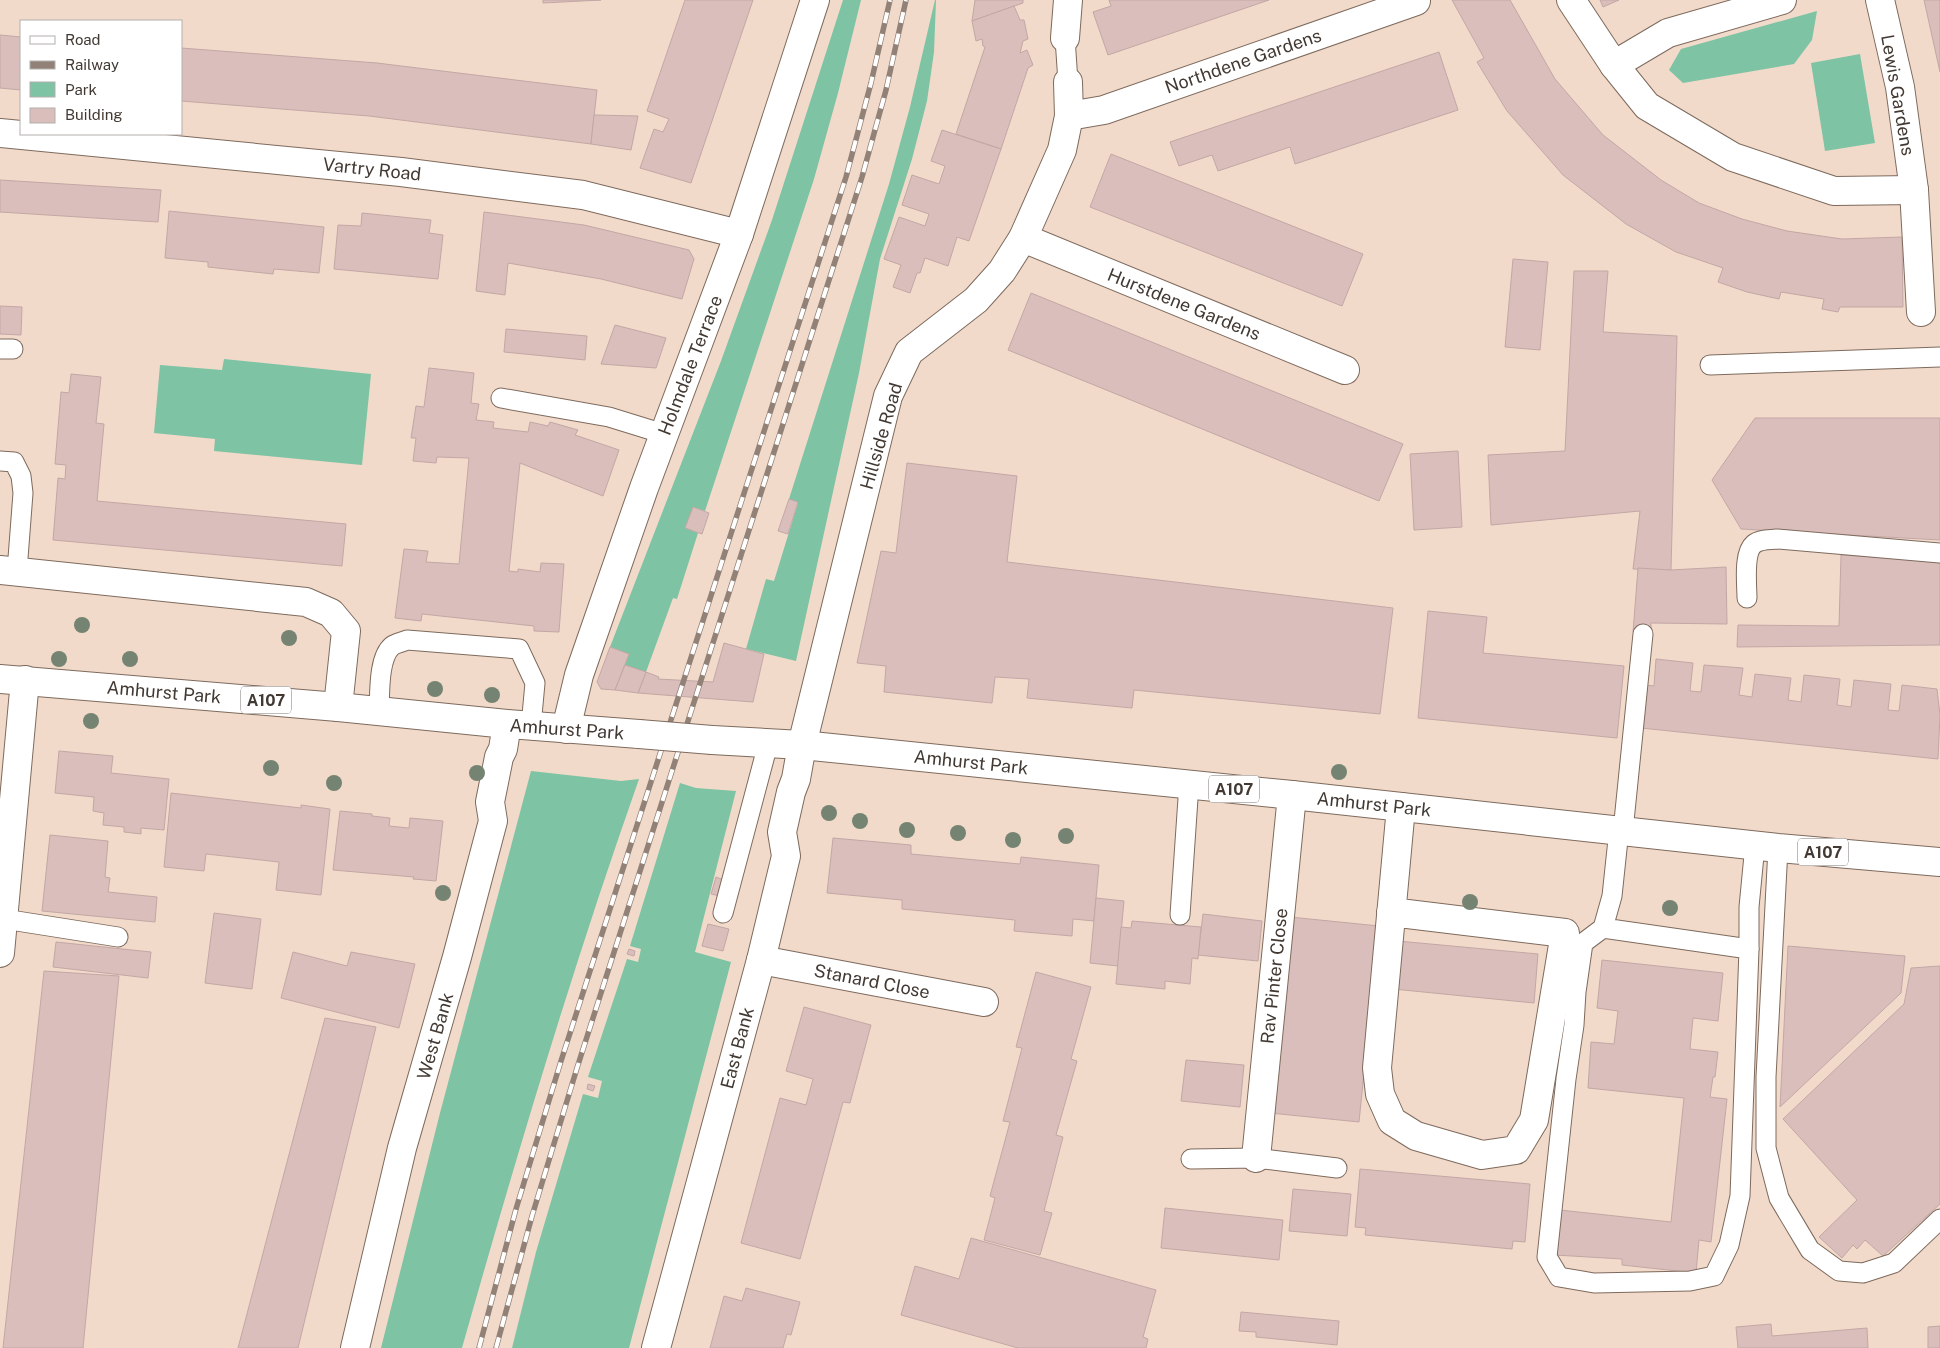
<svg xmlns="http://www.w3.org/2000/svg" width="1940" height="1348" viewBox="0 0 1940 1348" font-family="'Public Sans',sans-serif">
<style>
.green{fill:#7dc3a4}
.building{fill:#dabebb;stroke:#c3a7a5}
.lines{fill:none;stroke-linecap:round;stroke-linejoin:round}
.service-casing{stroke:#7e6a5d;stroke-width:21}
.minor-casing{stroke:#7e6a5d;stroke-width:30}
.primary-casing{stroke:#7e6a5d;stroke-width:30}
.service{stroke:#fff;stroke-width:19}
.minor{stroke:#fff;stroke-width:28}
.primary{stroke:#fff;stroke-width:28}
.rail-casing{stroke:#918177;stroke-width:5.5}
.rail{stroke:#fff;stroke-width:4;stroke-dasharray:11;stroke-linecap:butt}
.primary-bridge-casing{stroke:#7e6a5d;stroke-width:30;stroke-linecap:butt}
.primary-bridge{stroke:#fff;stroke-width:28}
.tree{fill:#758372}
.labels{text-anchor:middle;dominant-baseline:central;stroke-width:5;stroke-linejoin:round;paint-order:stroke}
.shield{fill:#fff;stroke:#7b7470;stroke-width:1}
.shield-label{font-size:16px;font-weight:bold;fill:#423933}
.street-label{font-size:18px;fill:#423933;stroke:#fff}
</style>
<rect width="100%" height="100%" fill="#f1daca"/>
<g class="green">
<polygon points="843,0 861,0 838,93 814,179 705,511 693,507 686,528 698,533 677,599 673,598 646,672 625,665 629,654 610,647 721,361 772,220"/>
<polygon points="935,0 936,0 934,52 927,101 912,159 880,259 859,373 796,661 746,649 766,579 774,581 798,503 789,499 889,184 910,107"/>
<polygon points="1817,11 1812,40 1794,64 1683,83 1669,70 1681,49"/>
<polygon points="1860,54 1875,143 1825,151 1811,63"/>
<polygon points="224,359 371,374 362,465 214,451 215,439 154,433 160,365 222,370"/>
<path d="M531 771 621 781 639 779C573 966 516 1157 462 1348H381L440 1113Z"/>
<polygon points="680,783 696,788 736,791 695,952 731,962 629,1348 512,1348 536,1252 583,1094 598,1098 602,1081 588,1077 627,959 638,962 641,949 630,946"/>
</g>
<g class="building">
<polygon points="543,0 601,0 543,3"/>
<polygon points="685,0 753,0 691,183 640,168 654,129 663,132 669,119 647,111"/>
<polygon points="975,0 1023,0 1023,3 972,21"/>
<polygon points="1109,0 1269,0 1108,55 1093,12 1111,6"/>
<polygon points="1452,0 1510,0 1555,79 1603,135 1661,180 1699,203 1742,219 1787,231 1842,239 1902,237 1903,307 1840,307 1838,312 1822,309 1824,299 1781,292 1779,299 1747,292 1718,282 1723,268 1676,252 1626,224 1563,175 1507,111 1477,62 1484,58"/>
<polygon points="1600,0 1619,0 1603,7"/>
<polygon points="1924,0 1940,0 1940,72"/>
<polygon points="1014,6 1020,20 1024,20 1028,39 1023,41 1020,53 1027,50 1033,65 1028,68 1001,149 956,134 985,47 983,46 982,39 976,41 972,21"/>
<polygon points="0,35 21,37 21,90 0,88"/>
<polygon points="181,48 377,63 597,90 591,144 369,116 181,101"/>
<polygon points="1439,52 1458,110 1295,164 1290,147 1218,171 1212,155 1179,166 1170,142"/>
<polygon points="594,115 638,116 631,150 591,144"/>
<polygon points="942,130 1001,149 969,241 957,237 948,266 925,258 920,273 917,273 910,293 893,287 901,265 884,259 899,217 925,226 929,214 902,205 912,175 939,184 945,166 931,161"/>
<polygon points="1111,154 1363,254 1342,306 1090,207"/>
<polygon points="0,180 161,190 158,222 0,212"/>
<polygon points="169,211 324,227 319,273 274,269 273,274 208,267 208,262 165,258"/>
<polygon points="484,212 584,225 689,250 694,259 682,299 601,279 508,263 505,295 476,291"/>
<polygon points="362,213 431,220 429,233 443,235 438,279 334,269 338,225 361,226"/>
<polygon points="1513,259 1548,262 1540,350 1505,347"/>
<polygon points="1574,271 1608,271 1603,332 1677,336 1671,570 1633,569 1640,511 1491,525 1488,455 1565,451"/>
<polygon points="1031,293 1403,444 1379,501 1008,350"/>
<polygon points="0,306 22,307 21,335 0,334"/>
<polygon points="615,325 666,338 656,368 601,364"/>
<polygon points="506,329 587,336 585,360 504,352"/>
<polygon points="429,368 474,373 471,403 479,404 476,420 494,422 493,428 528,432 530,422 548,426 550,422 578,430 575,435 619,450 603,496 520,463 509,571 518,572 518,569 540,572 541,563 564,564 559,632 534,631 534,626 422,614 421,621 395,618 404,549 428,551 426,562 459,564 469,458 437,457 436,463 413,461 416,438 411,438 416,406 424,407"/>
<polygon points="71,374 101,377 96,423 104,424 97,501 346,524 342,566 53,540 58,478 65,479 66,465 55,464 61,392 69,393"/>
<polygon points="1755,418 1940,418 1940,540 1741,529 1712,480"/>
<polygon points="1458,451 1462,527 1414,530 1410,454"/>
<polygon points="907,463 1017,476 1007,562 1393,608 1380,714 1134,690 1132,708 1027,698 1029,679 995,677 992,703 884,692 886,666 857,663 881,551 896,553"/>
<polygon points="789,499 798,502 788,534 778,531"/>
<polygon points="693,507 709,513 702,534 685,528"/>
<polygon points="1841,555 1940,561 1940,645 1737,647 1738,625 1839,626"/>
<polygon points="1726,567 1727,624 1651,623 1651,634 1633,632 1638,568 1671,570"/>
<polygon points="1428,611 1487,617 1483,653 1624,666 1617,738 1418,718"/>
<polygon points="724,643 764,654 753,702 638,693 646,672 659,677 658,679 713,682"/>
<polygon points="610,647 629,654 615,690 601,689 597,682"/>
<polygon points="1656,659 1693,663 1690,691 1701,692 1704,665 1743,668 1739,695 1752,697 1755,674 1791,678 1788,700 1801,702 1804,675 1840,679 1837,705 1851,707 1854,680 1891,684 1888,710 1899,711 1902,685 1937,689 1940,715 1938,759 1641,728 1646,685 1654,686"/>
<polygon points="625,665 646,672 638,693 615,690"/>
<polygon points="59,751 113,756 111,773 169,779 164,830 141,828 141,834 124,832 124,827 103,825 104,813 93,811 94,797 55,793"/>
<polygon points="171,793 301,808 301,805 330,809 321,895 276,890 279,862 206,854 204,871 164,867"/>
<polygon points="340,811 372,814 372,816 390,818 389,826 409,828 410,818 443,821 436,881 413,879 414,877 333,870"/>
<polygon points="50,835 108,841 105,877 110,878 108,892 157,897 155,922 42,911"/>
<polygon points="833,838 911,845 911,854 1020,864 1021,857 1099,865 1094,921 1073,919 1072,936 1014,931 1015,920 902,909 902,900 827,893"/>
<polygon points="716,877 724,880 720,896 711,894"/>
<polygon points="1096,898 1124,901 1118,966 1090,963"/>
<polygon points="214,913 261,919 252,989 205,983"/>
<polygon points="1203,914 1262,921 1258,961 1198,955"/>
<polygon points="1290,917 1379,926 1359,1122 1270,1113"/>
<polygon points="1132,921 1201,927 1198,959 1192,958 1190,984 1165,981 1165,989 1116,984 1121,927 1131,928"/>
<polygon points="708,924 729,929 723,951 702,946"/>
<polygon points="1398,941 1538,954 1534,1003 1393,989"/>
<polygon points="56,942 151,952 148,978 53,967"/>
<polygon points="1788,946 1905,956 1901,993 1780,1107"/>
<polygon points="629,949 635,951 634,956 627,954"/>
<polygon points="293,952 347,966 351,952 415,964 399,1028 281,998"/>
<polygon points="1602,960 1723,973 1718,1021 1693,1018 1690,1049 1718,1052 1715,1077 1713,1077 1710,1097 1727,1099 1711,1242 1699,1240 1696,1273 1622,1265 1622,1259 1555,1255 1560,1210 1671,1222 1684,1098 1588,1088 1591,1042 1614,1044 1618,1011 1597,1008"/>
<polygon points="1940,966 1940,1204 1883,1256 1865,1240 1857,1249 1853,1245 1842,1258 1819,1237 1857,1200 1783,1119 1904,1004 1911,968"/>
<polygon points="44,971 119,976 83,1348 3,1348"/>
<polygon points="1036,972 1091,987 1071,1059 1077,1061 1056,1135 1063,1137 1044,1211 1052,1213 1040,1255 984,1240 995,1198 990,1196 1010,1122 1003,1121 1022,1048 1016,1047"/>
<polygon points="804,1007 871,1025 850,1103 843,1102 800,1259 741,1243 780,1098 806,1105 813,1079 786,1071"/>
<polygon points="325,1018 376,1027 298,1348 238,1348"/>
<polygon points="1186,1060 1244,1065 1240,1107 1181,1101"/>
<polygon points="588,1084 595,1086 593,1091 587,1089"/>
<polygon points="1360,1169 1530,1184 1525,1242 1513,1241 1512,1249 1365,1235 1366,1228 1355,1227"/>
<polygon points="1293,1189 1351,1194 1347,1236 1289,1231"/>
<polygon points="1165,1208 1283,1220 1279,1260 1161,1248"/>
<polygon points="971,1238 1156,1290 1143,1337 1148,1339 1146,1348 1018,1348 901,1315 915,1266 959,1279"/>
<polygon points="746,1288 800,1302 791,1335 787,1334 783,1348 710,1348 724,1296 742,1301"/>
<polygon points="1241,1312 1339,1321 1337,1345 1256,1337 1256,1332 1239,1331"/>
<polygon points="1771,1324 1772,1336 1867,1328 1868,1348 1738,1348 1736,1327"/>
<polygon points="1940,1326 1940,1348 1928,1348 1928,1327"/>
</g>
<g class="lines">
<g class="service-casing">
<g id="service">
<polyline points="1065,38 1068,82"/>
<polyline points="0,349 13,349"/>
<polyline points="1710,365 1940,357"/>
<polyline points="501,398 609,417 664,434"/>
<polyline points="0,461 14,462 21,476 23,493 17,571"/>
<path d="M1747 598C1747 585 1743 553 1754 544 1760 539 1770 540 1777 539L1940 553"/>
<path d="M379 711C380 694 378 658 392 646 396 643 403 642 407 640L519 649 535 683 531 726"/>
<polyline points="1623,831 1643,634"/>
<polyline points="1778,848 1766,1077 1766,1148 1779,1198 1810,1250 1839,1271 1863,1273 1894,1263 1940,1219"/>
<polyline points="723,913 768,744"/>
<polyline points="1180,915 1189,784"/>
<polyline points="4,919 118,937"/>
<polyline points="1603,928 1749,949 1740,1196 1729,1245 1714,1276 1690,1281 1594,1283 1559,1277 1547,1257 1566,1079 1574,1025 1576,992 1583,943 1603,928 1612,896 1619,830"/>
<polyline points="1749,949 1749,907 1755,845"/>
<polyline points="1191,1159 1256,1158 1337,1168"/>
</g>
</g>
<g class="minor-casing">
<g id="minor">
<polyline points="1571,0 1614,65 1647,106 1733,157 1834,191 1914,190"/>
<polyline points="1880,0 1900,87 1914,190 1921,312"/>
<polyline points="1065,38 1068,0"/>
<polyline points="1614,65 1668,33 1782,0"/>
<polyline points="1069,116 1104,110 1416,1"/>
<polyline points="0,133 401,172 583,195 739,234"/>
<polyline points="1023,238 1345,370"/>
<polyline points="0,570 306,602 331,613 346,631 338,707"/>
<polyline points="566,729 579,675 644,488 739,234 815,0"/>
<polyline points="1391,912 1565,933 1534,1120 1516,1150 1482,1155 1416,1136 1392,1121 1380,1094 1377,1068 1401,807"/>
<polyline points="0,953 25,680"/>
<polyline points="761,960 984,1002"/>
<polyline points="1256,1158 1292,795"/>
<polyline points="355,1348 402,1148 457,957 493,821 490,802 499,757 503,749 507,724"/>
<polyline points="656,1348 761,960 786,856 782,832 791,792 796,779 802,745 888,396 909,352 976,300 1002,271 1023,238 1062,150 1069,116 1068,82"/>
</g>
</g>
<g class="primary-casing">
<g id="primary">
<polyline points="0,679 338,707 507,724 639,734"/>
<polyline points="712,740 802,745 1292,795 1778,848 1940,862"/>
</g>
</g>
<use href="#service" class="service"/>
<use href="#minor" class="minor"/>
<use href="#primary" class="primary"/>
<g class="rail-casing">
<g id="rail">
<polyline points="479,1348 516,1209 561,1061 846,177 871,83 890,0"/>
<polyline points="496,1348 532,1216 577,1068 862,177 886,90 906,0"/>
</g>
</g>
<use href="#rail" class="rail"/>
<g class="primary-bridge-casing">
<polyline id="primary-bridge" points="639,734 712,740"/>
</g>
<use href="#primary-bridge" class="primary-bridge"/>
</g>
<g class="tree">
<circle cx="82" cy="625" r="8"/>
<circle cx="289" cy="638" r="8"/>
<circle cx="59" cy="659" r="8"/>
<circle cx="130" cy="659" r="8"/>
<circle cx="435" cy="689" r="8"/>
<circle cx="492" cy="695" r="8"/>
<circle cx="91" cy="721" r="8"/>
<circle cx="271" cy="768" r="8"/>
<circle cx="1339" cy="772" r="8"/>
<circle cx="477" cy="773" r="8"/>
<circle cx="334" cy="783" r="8"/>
<circle cx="829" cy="813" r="8"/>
<circle cx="860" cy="821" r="8"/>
<circle cx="907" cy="830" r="8"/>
<circle cx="958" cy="833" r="8"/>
<circle cx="1066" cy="836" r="8"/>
<circle cx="1013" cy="840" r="8"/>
<circle cx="443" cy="893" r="8"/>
<circle cx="1470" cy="902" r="8"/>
<circle cx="1670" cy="908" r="8"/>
</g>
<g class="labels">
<g class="shield">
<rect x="241" y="686.5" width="50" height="27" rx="4"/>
<rect x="1209" y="775.5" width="50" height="27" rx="4"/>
<rect x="1798" y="838.5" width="50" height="27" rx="4"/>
</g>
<g class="shield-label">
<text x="266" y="700">A107</text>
<text x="1234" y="789">A107</text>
<text x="1823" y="852">A107</text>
</g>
<g class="street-label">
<text transform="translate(1243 61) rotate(-19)">Northdene Gardens</text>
<text transform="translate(1898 95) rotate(80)">Lewis Gardens</text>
<text transform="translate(372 169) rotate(6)">Vartry Road</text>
<text transform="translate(1184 304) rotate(22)">Hurstdene Gardens</text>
<text transform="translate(690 365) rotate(-69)">Holmdale Terrace</text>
<text transform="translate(881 436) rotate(-74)">Hillside Road</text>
<text transform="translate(164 692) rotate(5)">Amhurst Park</text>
<text transform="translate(567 729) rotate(4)">Amhurst Park</text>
<text transform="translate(971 762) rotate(6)">Amhurst Park</text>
<text transform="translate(1374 804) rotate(6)">Amhurst Park</text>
<text transform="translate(1274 976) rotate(-84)">Rav Pinter Close</text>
<text transform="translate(872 981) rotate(11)">Stanard Close</text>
<text transform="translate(435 1036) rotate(-74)">West Bank</text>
<text transform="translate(737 1048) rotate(-75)">East Bank</text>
</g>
</g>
<rect x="20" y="20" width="162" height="115" fill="#ffffff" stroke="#b3b0ad"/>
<rect x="30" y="36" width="25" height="8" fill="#ffffff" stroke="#b3b0ad"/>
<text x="65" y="45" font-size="15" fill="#423933">Road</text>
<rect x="30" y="61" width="25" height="8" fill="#918177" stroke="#b3b0ad"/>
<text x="65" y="70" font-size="15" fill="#423933">Railway</text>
<rect x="30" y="82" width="25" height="15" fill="#7dc3a4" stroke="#b3b0ad"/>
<text x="65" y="95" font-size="15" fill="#423933">Park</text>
<rect x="30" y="108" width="25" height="15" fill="#dabebb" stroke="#b3b0ad"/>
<text x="65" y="120" font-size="15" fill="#423933">Building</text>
</svg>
